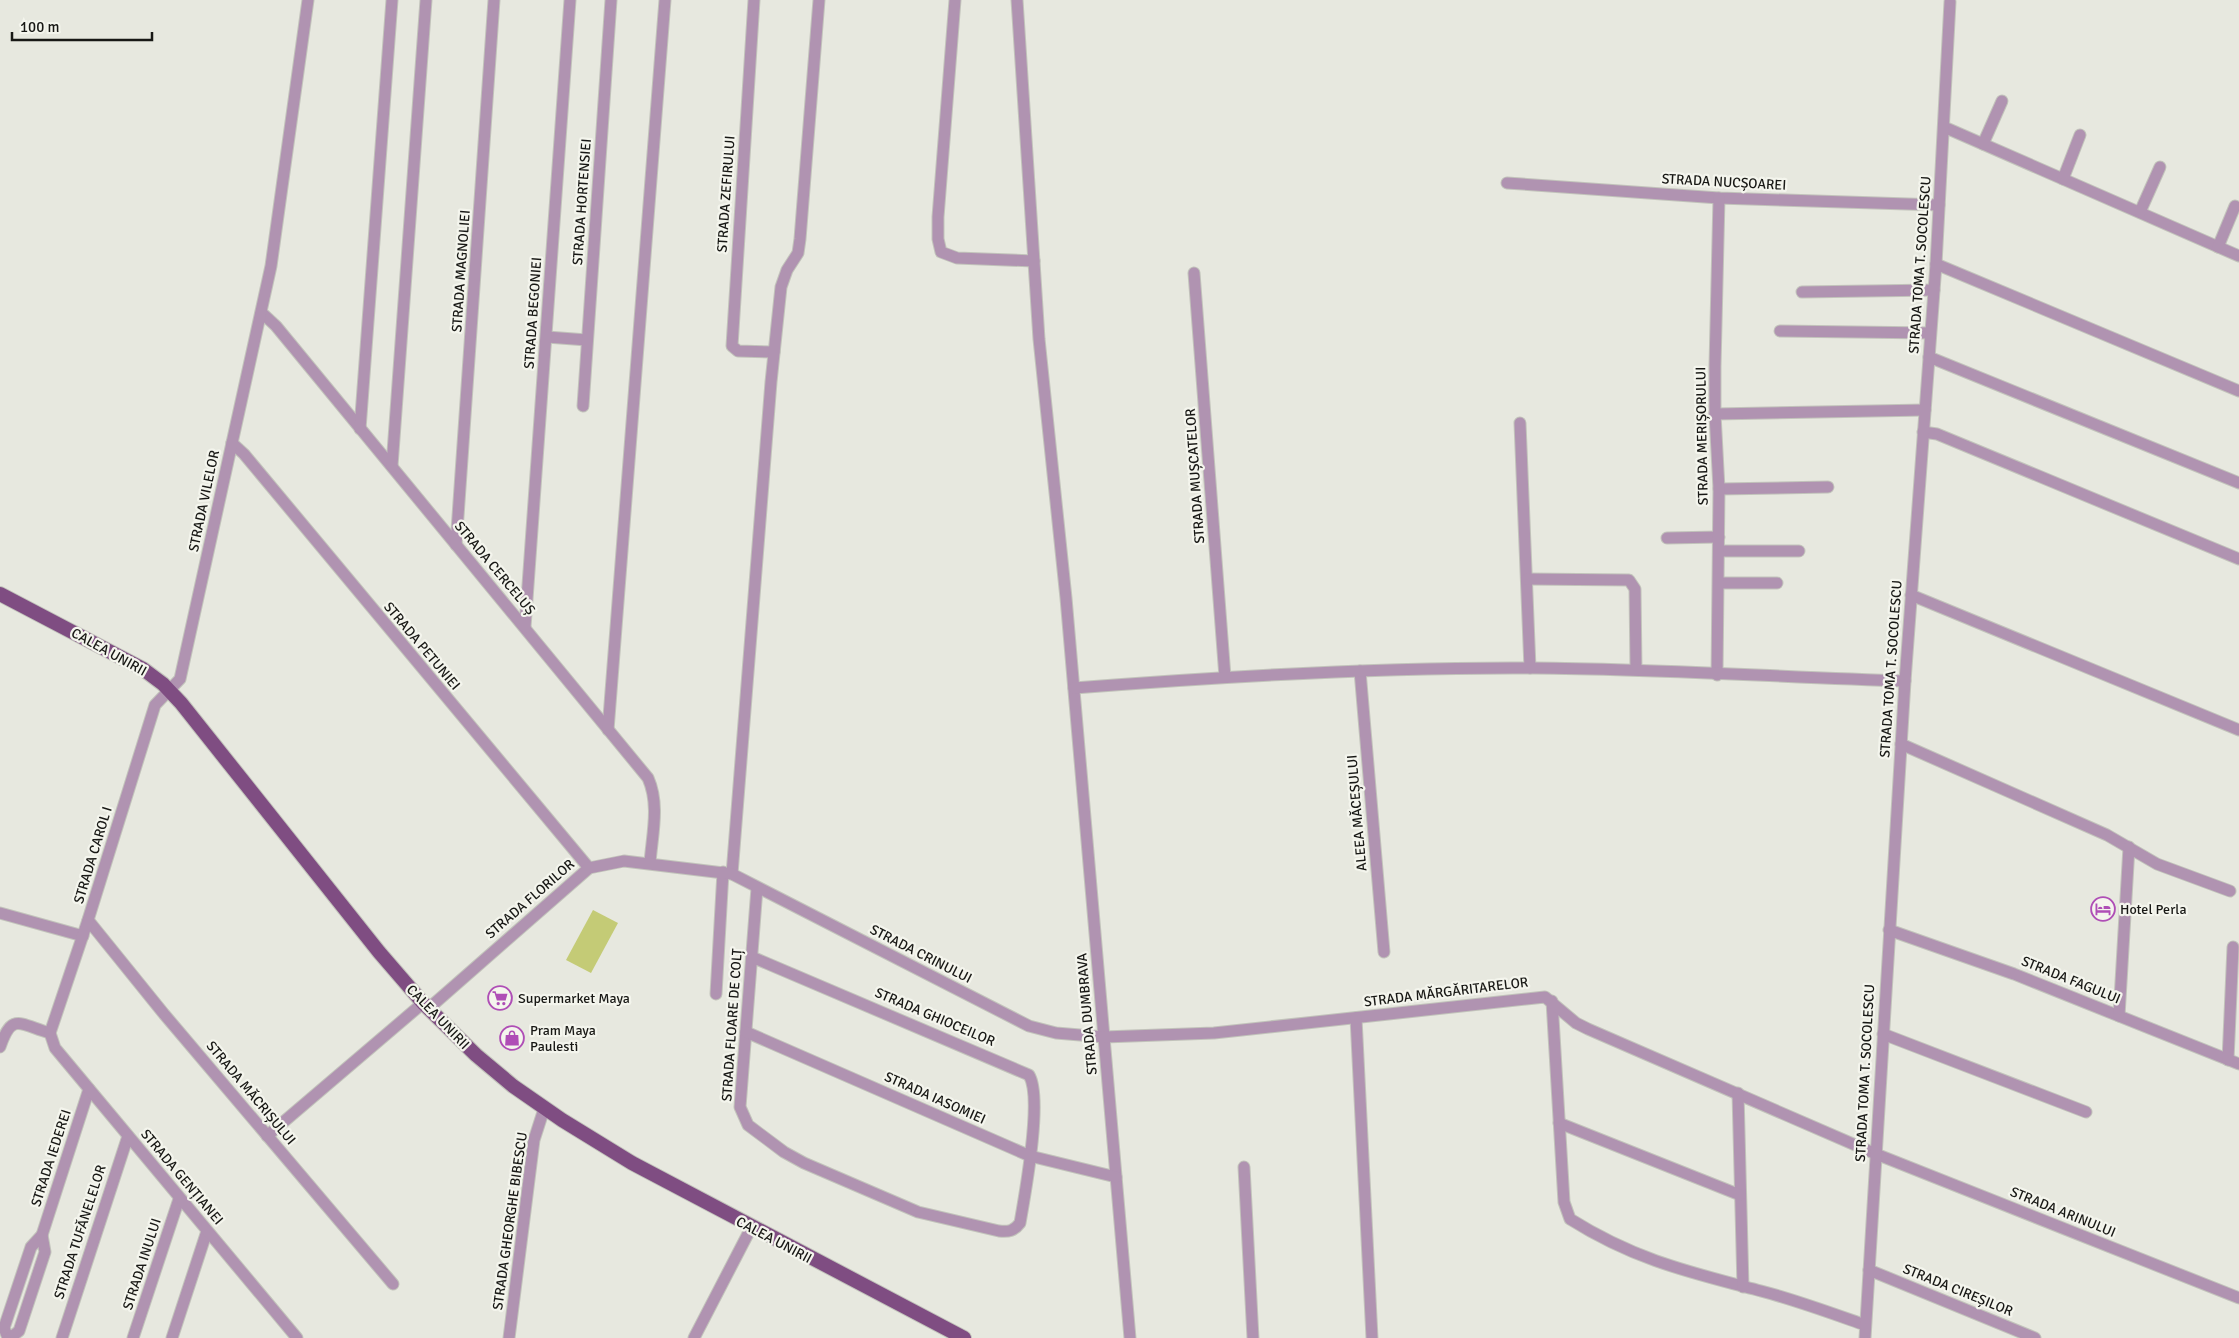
<svg xmlns="http://www.w3.org/2000/svg" width="2239" height="1338" viewBox="0 0 2239 1338" font-family="Signika,sans-serif">
<style>
.green{fill:#c4cb76}
.lines{fill:none;stroke-linecap:round;stroke-linejoin:round}
.minor-casing{stroke:#c2c3bb;stroke-width:13}
.major-casing{stroke:#c2c3bb;stroke-width:16}
.minor{stroke:#b093b1;stroke-width:11}
.major{stroke:#7f4d82;stroke-width:14}
.labels{text-anchor:middle;dominant-baseline:central;stroke-width:4.5;stroke-linejoin:round;paint-order:stroke}
.street-label{font-size:14px;fill:#181815;stroke:#f4f5ed}
.poi-label{font-size:14px;fill:#181815;stroke:#f4f5ed;text-anchor:start}
</style>
<rect width="100%" height="100%" fill="#e7e8df"/>
<polygon class="green" points="593,910 618,923 591,973 566,960"/>
<g class="lines">
<g class="minor-casing">
<g id="minor">
<polyline points="754,0 732,346 738,351 774,352"/>
<polyline points="955,0 938,217 938,239 941,252 957,258 1034,261"/>
<polyline points="1017,0 1039,339 1066,598 1130,1338"/>
<polyline points="1944,127 2239,256"/>
<polyline points="1983,144 2002,101"/>
<polyline points="2063,179 2080,135"/>
<polyline points="1507,183 1719,198 1939,205"/>
<polyline points="2140,212 2160,167"/>
<polyline points="2218,247 2235,206"/>
<polyline points="1936,264 2239,391"/>
<polyline points="1194,273 1225,677"/>
<polyline points="1802,292 1934,290"/>
<path d="M262 313 276 326 648 778C660 805 652 835 650 863"/>
<polyline points="1780,331 1930,333"/>
<polyline points="547,337 587,340"/>
<polyline points="1929,357 2239,483"/>
<polyline points="583,406 611,0"/>
<polyline points="1715,414 1925,410"/>
<polyline points="1520,423 1530,668"/>
<polyline points="360,429 392,0"/>
<polyline points="1923,432 1937,434 2239,559"/>
<polyline points="232,443 244,454 589,868"/>
<polyline points="392,466 426,0"/>
<polyline points="1719,489 1828,487"/>
<polyline points="1667,538 1719,537"/>
<polyline points="456,545 494,0"/>
<polyline points="1719,551 1799,551"/>
<polyline points="1527,579 1629,580 1635,589 1636,669"/>
<polyline points="1719,583 1777,583"/>
<polyline points="1911,595 2239,730"/>
<polyline points="525,627 570,0"/>
<polyline points="1360,671 1384,952"/>
<polyline points="1717,675 1719,489 1715,414 1715,366 1719,198"/>
<path d="M1074 688C1227 676 1380 667 1533 668 1657 669 1781 677 1905 681"/>
<polyline points="608,730 665,0"/>
<polyline points="1901,744 2107,835 2157,864 2230,891"/>
<polyline points="732,874 771,382 781,287 787,270 798,253 800,239 819,0"/>
<polyline points="0,913 83,936"/>
<polyline points="88,920 164,1014 393,1284"/>
<polyline points="1889,930 2014,974 2239,1064"/>
<path d="M752 957 1029 1075C1043 1098 1025 1194 1020 1223 1014 1231 1009 1232 999 1231L918 1212 804 1163 784 1152 748 1125 740 1107 757 888"/>
<polyline points="716,994 723,872"/>
<path d="M1552 1001 1564 1202 1570 1219C1635 1260 1689 1272 1761 1291 1796 1300 1831 1313 1865 1325"/>
<polyline points="428,1009 589,868 624,861 732,874 1029,1026 1056,1033 1104,1037 1214,1033 1545,997 1576,1023 1588,1029 1876,1154 2239,1298"/>
<polyline points="2119,1016 2129,847"/>
<polyline points="1356,1018 1372,1338"/>
<polyline points="746,1032 1030,1156 1116,1177"/>
<polyline points="1883,1034 2086,1112"/>
<path d="M0 1047C12 1012 19 1024 50 1033"/>
<polyline points="2228,1060 2233,947"/>
<polyline points="1738,1093 1743,1287"/>
<polyline points="1559,1123 1740,1195"/>
<polyline points="267,1136 423,1003"/>
<polyline points="1244,1167 1253,1338"/>
<polyline points="1869,1270 2035,1338"/>
<polyline points="8,1338 4,1328 31,1247 42,1235 89,1089"/>
<polyline points="10,1338 19,1331 45,1252 42,1235"/>
<polyline points="62,1338 128,1136"/>
<polyline points="133,1338 179,1199"/>
<polyline points="172,1338 207,1231"/>
<polyline points="297,1338 55,1048 50,1033 88,920 155,705 180,679 271,266 308,0"/>
<polyline points="509,1338 534,1140 544,1109"/>
<polyline points="694,1338 751,1228"/>
<polyline points="1865,1338 1905,681 1936,264 1950,2"/>
</g>
</g>
<g class="major-casing">
<polyline id="major" points="0,594 143,669 163,684 181,703 379,952 423,1003 476,1055 513,1086 562,1120 632,1163 964,1338"/>
</g>
<use href="#minor" class="minor"/>
<use href="#major" class="major"/>
</g>
<defs>
<g id="hotel-ring" transform="scale(1.25)"><circle r="9.5" fill="#f4f5ed" stroke="#af4eb6" stroke-width="1.5"/><path d="M-6-4.5h1.5V1H6V5H4.5V3h-9V5H-6ZM-4 0a1.8 1.8 0 1 1 3.6 0ZM.5 0V-2.5h3Q6-2.5 6 0Z" fill="#af4eb6"/></g>
<g id="supermarket-ring" transform="scale(1.25)"><circle r="9.5" fill="#f4f5ed" stroke="#af4eb6" stroke-width="1.5"/><path d="M-6-5.5h2.5l.6 2H6L4.5 2H-2.5L-4.4-4H-6ZM-1.5 3.2a1.3 1.3 0 1 0 .1 0ZM3 3.2a1.3 1.3 0 1 0 .1 0Z" fill="#af4eb6"/></g>
<g id="shop-ring" transform="scale(1.25)"><circle r="9.5" fill="#f4f5ed" stroke="#af4eb6" stroke-width="1.5"/><path d="M-5-2.5h2.3a2.7 3.5 0 0 1 5.4 0H5L5.5 6h-11ZM-1.5-2.5h3a1.5 2.3 0 0 0-3 0Z" fill="#af4eb6"/></g>
</defs>
<g fill-rule="evenodd">
<use href="#hotel-ring" x="2103" y="909"/>
<use href="#supermarket-ring" x="500" y="998"/>
<use href="#shop-ring" x="512" y="1038"/>
</g>
<g class="labels">
<g class="street-label">
<text transform="translate(1724 182) rotate(3)">STRADA NUCȘOAREI</text>
<text transform="translate(726 194) rotate(-86)">STRADA ZEFIRULUI</text>
<text transform="translate(582 202) rotate(-86)">STRADA HORTENSIEI</text>
<text transform="translate(1920 265) rotate(-86)">STRADA TOMA T. SOCOLESCU</text>
<text transform="translate(461 271) rotate(-86)">STRADA MAGNOLIEI</text>
<text transform="translate(533 313) rotate(-86)">STRADA BEGONIEI</text>
<text transform="translate(1702 436) rotate(-91)">STRADA MERIȘORULUI</text>
<text transform="translate(1195 476) rotate(-94)">STRADA MUȘCATELOR</text>
<text transform="translate(204 501) rotate(-78)">STRADA VILELOR</text>
<text transform="translate(495 568) rotate(50)">STRADA CERCELUȘ</text>
<text transform="translate(422 646) rotate(50)">STRADA PETUNIEI</text>
<text transform="translate(109 652) rotate(29)">CALEA UNIRII</text>
<text transform="translate(1891 669) rotate(-86)">STRADA TOMA T. SOCOLESCU</text>
<text transform="translate(1357 813) rotate(-95)">ALEEA MĂCEȘULUI</text>
<text transform="translate(93 855) rotate(-73)">STRADA CAROL I</text>
<text transform="translate(530 899) rotate(-41)">STRADA FLORILOR</text>
<text transform="translate(921 954) rotate(27)">STRADA CRINULUI</text>
<text transform="translate(2071 980) rotate(22)">STRADA FAGULUI</text>
<text transform="translate(1446 992) rotate(-7)">STRADA MĂRGĂRITARELOR</text>
<text transform="translate(1087 1014) rotate(-95)">STRADA DUMBRAVA</text>
<text transform="translate(438 1017) rotate(46)">CALEA UNIRII</text>
<text transform="translate(935 1017) rotate(23)">STRADA GHIOCEILOR</text>
<text transform="translate(732 1025) rotate(-86)">STRADA FLOARE DE COLȚ</text>
<text transform="translate(1865 1073) rotate(-87)">STRADA TOMA T. SOCOLESCU</text>
<text transform="translate(251 1093) rotate(50)">STRADA MĂCRIȘULUI</text>
<text transform="translate(935 1098) rotate(24)">STRADA IASOMIEI</text>
<text transform="translate(51 1158) rotate(-72)">STRADA IEDEREI</text>
<text transform="translate(182 1177) rotate(50)">STRADA GENȚIANEI</text>
<text transform="translate(2063 1212) rotate(22)">STRADA ARINULUI</text>
<text transform="translate(510 1221) rotate(-82)">STRADA GHEORGHE BIBESCU</text>
<text transform="translate(80 1232) rotate(-72)">STRADA TUFĂNELELOR</text>
<text transform="translate(774 1240) rotate(28)">CALEA UNIRII</text>
<text transform="translate(142 1264) rotate(-72)">STRADA INULUI</text>
<text transform="translate(1958 1290) rotate(22)">STRADA CIREȘILOR</text>
</g>
<g class="poi-label">
<text x="2120" y="909">Hotel Perla</text>
<text x="518" y="998">Supermarket Maya</text>
<text x="530" y="1030">Pram Maya<tspan x="530" dy="16">Paulesti</tspan></text>
</g>
</g>
<path d="M12 32v8h140v-8" fill="none" stroke="#181815" stroke-width="2.5"/>
<text x="20" y="32" font-size="15" fill="#181815" stroke="#f4f5ed" stroke-width="4" paint-order="stroke">100 m</text>
</svg>
